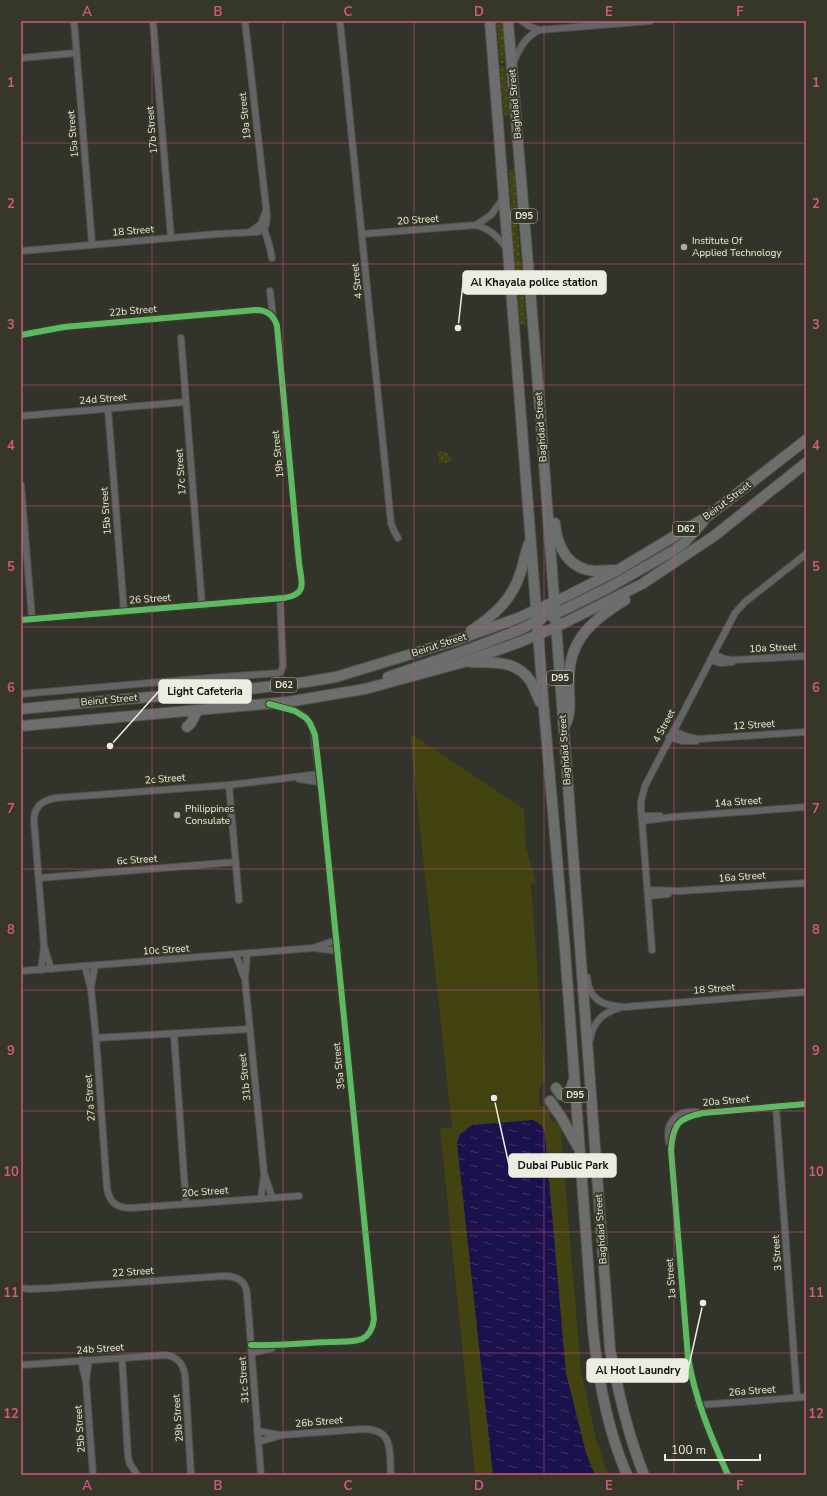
<svg xmlns="http://www.w3.org/2000/svg" width="827" height="1496" viewBox="0 0 827 1496" font-family="'Nunito Sans',sans-serif">
<style>
.grass{fill:url(#grass-dots)}
.green{fill:#424311}
.water{fill:url(#water-ripples)}
.lines{fill:none;stroke-linecap:round;stroke-linejoin:round}
.street-casing{stroke:#4f5048;stroke-width:8}
.primary-casing{stroke:#4f5048;stroke-width:12}
.street{stroke:#646466;stroke-width:6}
.primary{stroke:#6c6d6d;stroke-width:10}
.cycleway-casing{stroke:#363726;stroke-width:8}
.cycleway{stroke:#5cba63;stroke-width:6}
.grid{fill:none;stroke:#cf5883;stroke-width:1;stroke-opacity:0.55}
.poi-dot{fill:#ababa1;stroke:#363726;stroke-width:1.5}
.labels{text-anchor:middle;dominant-baseline:central;stroke-width:4;stroke-linejoin:round;paint-order:stroke}
.shield{fill:#363726;stroke:#b5b6a9;stroke-width:1}
.shield-label{font-size:9px;font-weight:bold;fill:#ecece1}
.street-label{font-size:10px;fill:#ecece1;stroke:#363726}
.poi-label{font-size:10px;fill:#ecece1;stroke:#363726;text-anchor:start}
.leader{fill:none;stroke:#ecece1;stroke-width:1.5}
.callout-dot{fill:#ecece1;stroke:#363726;stroke-width:1.5}
.callout{fill:#ecece1;stroke:#ecece1;stroke-width:1.5}
.callout-label{font-size:11px;text-anchor:middle;font-weight:bold;fill:#111}
.neatline{fill:none;stroke:#cf5883;stroke-width:1.5}
.grid-label{font-size:13px;text-anchor:middle;font-weight:bold;fill:#cf5883}
</style>
<defs>
<pattern id="grass-dots" width="8" height="8" patternUnits="userSpaceOnUse"><rect width="8" height="8" fill="#424311"/><path d="M2 2h.1M6 6h.1" fill="none" stroke="#5d5e33" stroke-width="1.8" stroke-linecap="round"/></pattern>
<pattern id="water-ripples" width="26" height="14" patternUnits="userSpaceOnUse"><rect width="26" height="14" fill="#1b114d"/><path d="M2 4q2-2 4 0t4 0M15 11q2-2 4 0t4 0" fill="none" stroke="#3c3466"/></pattern>
</defs>
<rect width="100%" height="100%" fill="#32332a"/>
<g class="grass">
<polygon points="497,21 502,21 505,63 500,63"/>
<polygon points="500,66 505,66 510,115 504,116"/>
<polygon points="514,169 518,219 512,219 509,170"/>
<polygon points="512,223 517,223 522,272 516,272"/>
<polygon points="517,276 522,276 526,325 520,325"/>
<path d="M438 451C446 451 450 454 451 462L439 463Z"/>
</g>
<polygon class="green" points="413,735 524,809 526,847 536,883 531,883 545,1077 539,1090 539,1106 550,1107 551,1121 560,1121 581,1371 597,1442 608,1475 475,1475 440,1129 452,1127 410,736"/>
<path class="water" d="M533 1120C541 1124 544 1127 545 1135L566 1373 586 1453 595 1475H493L457 1143 460 1134 472 1125Z"/>
<g class="lines">
<g class="street-casing">
<g id="street">
<polyline points="74,21 92,244"/>
<polyline points="153,21 171,238"/>
<polyline points="340,21 391,523 394,531 398,538"/>
<polyline points="522,21 529,26 539,30"/>
<polyline points="21,58 76,53"/>
<path d="M513 64C519 49 524 38 539 30L650 21"/>
<polyline points="476,225 491,215 504,197"/>
<polyline points="264,228 270,248 272,258"/>
<polyline points="250,232 261,224 265,213"/>
<path d="M362 234 476 225C492 230 497 236 507 249"/>
<polyline points="21,251 217,234 257,232 260,231 266,225 267,216 245,21"/>
<polyline points="270,291 273,317"/>
<path d="M21 335 64 327 256 310C267 310 274 315 277 326L299 563C301 581 309 594 284 598L21 620"/>
<polyline points="181,338 202,605"/>
<polyline points="108,409 124,611"/>
<polyline points="21,416 186,402"/>
<polyline points="21,485 32,619"/>
<polyline points="713,654 725,659 732,660 806,656"/>
<polyline points="710,660 720,663 732,662"/>
<polyline points="21,694 208,678 279,673 281,671 283,666 280,598"/>
<polyline points="673,731 688,737 698,739 806,732"/>
<polyline points="669,737 682,741 696,741"/>
<polyline points="299,779 319,782"/>
<polyline points="229,785 239,900"/>
<polyline points="642,816 660,816"/>
<polyline points="642,821 672,817 806,807"/>
<polyline points="39,878 236,862"/>
<polyline points="648,890 679,891 806,883"/>
<polyline points="648,896 668,894"/>
<polyline points="314,948 338,951"/>
<polyline points="652,950 641,809 641,801 645,786 735,613 745,602 806,554"/>
<polyline points="247,954 245,979 264,1173 272,1197"/>
<polyline points="236,955 244,977"/>
<path d="M85 967 91 989 96 1038 107 1189C110 1203 117 1208 131 1208L299 1196"/>
<path d="M51 969 44 946 34 821C34 807 41 801 55 798L229 785 319 774"/>
<polyline points="41,970 44,947"/>
<polyline points="21,971 313,948 337,940"/>
<path d="M587 977C589 1001 604 1006 625 1007L806 992"/>
<polyline points="91,987 95,966"/>
<polyline points="174,1034 186,1204"/>
<polyline points="96,1038 250,1029"/>
<path d="M590 1040C593 1022 602 1013 619 1008"/>
<polyline points="776,1107 797,1397"/>
<path d="M669 1142C665 1122 677 1110 697 1112"/>
<polyline points="261,1198 264,1175"/>
<path d="M21 1288 29 1289 52 1288 224 1276C237 1276 246 1281 247 1294L261 1475"/>
<path d="M251 1345C277 1346 302 1343 328 1342 339 1341 352 1343 362 1339 370 1335 373 1328 374 1319L322 797 313 729 306 718 301 714 289 708 277 706"/>
<polyline points="252,1353 272,1348"/>
<polyline points="122,1358 128,1457 130,1464 136,1473"/>
<polyline points="81,1360 86,1382 93,1475"/>
<path d="M21 1365 166 1355C178 1357 183 1364 185 1375L191 1475"/>
<polyline points="86,1380 89,1360"/>
<polyline points="699,1405 806,1397"/>
<polyline points="257,1431 281,1435"/>
<path d="M258 1442 282 1435 363 1429C395 1429 389 1452 391 1475"/>
<path d="M728 1475C711 1437 695 1399 688 1357L671 1150C673 1124 678 1118 703 1113L806 1104"/>
</g>
</g>
<g class="primary-casing">
<g id="primary">
<path d="M490 21 544 710 565 950 593 1330C598 1379 607 1429 627 1475"/>
<path d="M508 21 540 410 610 1349C618 1392 628 1435 644 1475"/>
<path d="M555 523C557 547 568 569 595 571 601 571 608 570 614 570"/>
<polyline points="551,616 608,588 673,551 684,543 703,522"/>
<path d="M471 631C493 616 512 600 520 574 524 563 525 552 530 541"/>
<path d="M470 662C493 663 517 659 531 682 535 689 537 696 540 702"/>
<polyline points="388,677 470,649 519,630 541,619 547,613 554,602"/>
<polyline points="21,709 114,700 249,689 306,682 336,677 457,640 518,618 567,596 618,570 708,516 806,440"/>
<polyline points="21,726 287,702 365,689 464,662 520,642 556,627 642,584 714,536 806,463"/>
<polyline points="187,727 191,723 197,711"/>
<path d="M564 727C572 714 569 700 569 685 567 641 591 621 625 600"/>
<polyline points="556,1088 561,1095 569,1094 573,1082"/>
<polyline points="550,1101 561,1117 578,1147"/>
</g>
</g>
<use href="#street" class="street"/>
<use href="#primary" class="primary"/>
<g class="cycleway-casing">
<g id="cycleway">
<path d="M21 335 64 327 256 310C267 310 274 315 277 326L299 563C301 581 309 594 284 598L21 620"/>
<path d="M251 1345C277 1346 302 1343 328 1342 339 1341 352 1343 362 1339 370 1335 373 1328 374 1319L322 797 315 735 310 723 306 718 295 711 269 704"/>
<path d="M728 1475C711 1437 695 1399 688 1357L671 1150C673 1124 678 1118 703 1113L806 1104"/>
</g>
</g>
<use href="#cycleway" class="cycleway"/>
</g>
<path class="grid" d="M152 21V1475M283 21V1475M414 21V1475M544 21V1475M674 21V1475M21 143H806M21 264H806M21 385H806M21 506H806M21 627H806M21 748H806M21 869H806M21 990H806M21 1111H806M21 1232H806M21 1353H806"/>
<g class="poi-dot">
<circle cx="684" cy="247" r="4"/>
<circle cx="177" cy="815" r="4"/>
</g>
<g class="labels">
<g class="shield">
<rect x="511" y="209" width="26" height="14" rx="3"/>
<rect x="673" y="522" width="26" height="14" rx="3"/>
<rect x="547" y="671" width="26" height="14" rx="3"/>
<rect x="271" y="678" width="26" height="14" rx="3"/>
<rect x="562" y="1088" width="26" height="14" rx="3"/>
</g>
<g class="shield-label">
<text x="524" y="216">D95</text>
<text x="686" y="529">D62</text>
<text x="560" y="678">D95</text>
<text x="284" y="685">D62</text>
<text x="575" y="1095">D95</text>
</g>
<g class="street-label">
<text transform="translate(515 104) rotate(-95)">Baghdad Street</text>
<text transform="translate(245 116) rotate(-96)">19a Street</text>
<text transform="translate(152 130) rotate(-95)">17b Street</text>
<text transform="translate(73 134) rotate(-95)">15a Street</text>
<text transform="translate(418 220) rotate(-4)">20 Street</text>
<text transform="translate(133 231) rotate(-5)">18 Street</text>
<text transform="translate(357 281) rotate(-96)">4 Street</text>
<text transform="translate(133 311) rotate(-5)">22b Street</text>
<text transform="translate(103 399) rotate(-5)">24d Street</text>
<text transform="translate(541 427) rotate(-94)">Baghdad Street</text>
<text transform="translate(278 454) rotate(-96)">19b Street</text>
<text transform="translate(181 472) rotate(-94)">17c Street</text>
<text transform="translate(727 501) rotate(-37)">Beirut Street</text>
<text transform="translate(106 511) rotate(-94)">15b Street</text>
<text transform="translate(150 599) rotate(-4)">26 Street</text>
<text transform="translate(439 645) rotate(-18)">Beirut Street</text>
<text transform="translate(773 648) rotate(-3)">10a Street</text>
<text transform="translate(109 700) rotate(-5)">Beirut Street</text>
<text transform="translate(754 725) rotate(-4)">12 Street</text>
<text transform="translate(664 726) rotate(-62)">4 Street</text>
<text transform="translate(565 750) rotate(-94)">Baghdad Street</text>
<text transform="translate(165 779) rotate(-4)">2c Street</text>
<text transform="translate(738 802) rotate(-4)">14a Street</text>
<text transform="translate(137 860) rotate(-4)">6c Street</text>
<text transform="translate(742 877) rotate(-4)">16a Street</text>
<text transform="translate(166 950) rotate(-4)">10c Street</text>
<text transform="translate(714 989) rotate(-5)">18 Street</text>
<text transform="translate(339 1066) rotate(-96)">35a Street</text>
<text transform="translate(245 1077) rotate(-96)">31b Street</text>
<text transform="translate(90 1098) rotate(-94)">27a Street</text>
<text transform="translate(726 1101) rotate(-5)">20a Street</text>
<text transform="translate(205 1192) rotate(-4)">20c Street</text>
<text transform="translate(601 1229) rotate(-94)">Baghdad Street</text>
<text transform="translate(777 1253) rotate(-94)">3 Street</text>
<text transform="translate(133 1272) rotate(-4)">22 Street</text>
<text transform="translate(671 1279) rotate(-94)">1a Street</text>
<text transform="translate(100 1349) rotate(-4)">24b Street</text>
<text transform="translate(244 1380) rotate(-94)">31c Street</text>
<text transform="translate(752 1391) rotate(-4)">26a Street</text>
<text transform="translate(178 1418) rotate(-94)">29b Street</text>
<text transform="translate(319 1422) rotate(-5)">26b Street</text>
<text transform="translate(80 1429) rotate(-94)">25b Street</text>
</g>
<g class="poi-label">
<text x="692" y="241">Institute Of<tspan x="692" dy="12">Applied Technology</tspan></text>
<text x="185" y="809">Philippines<tspan x="185" dy="12">Consulate</tspan></text>
</g>
</g>
<path class="leader" d="M458 328L463 283M110 746L159 691M494 1098L509 1165M703 1303L688 1370"/>
<g class="callout-dot">
<circle cx="458" cy="328" r="4"/>
<circle cx="110" cy="746" r="4"/>
<circle cx="494" cy="1098" r="4"/>
<circle cx="703" cy="1303" r="4"/>
</g>
<g class="callout">
<rect x="463" y="271" width="143" height="23" rx="4"/>
<rect x="159" y="680" width="92" height="23" rx="4"/>
<rect x="509" y="1154" width="107" height="23" rx="4"/>
<rect x="587" y="1359" width="101" height="23" rx="4"/>
</g>
<g class="callout-label">
<text x="534" y="286">Al Khayala police station</text>
<text x="205" y="695">Light Cafeteria</text>
<text x="563" y="1169">Dubai Public Park</text>
<text x="638" y="1374">Al Hoot Laundry</text>
</g>
<rect width="827" height="1496" fill="none" stroke="#363726" stroke-width="44"/>
<path d="M665 1454v6h95v-6" fill="none" stroke="#ecece1" stroke-width="2"/>
<text x="671" y="1454" font-size="12" fill="#ecece1" stroke="#363726" stroke-width="3" paint-order="stroke">100 m</text>
<rect x="22" y="22" width="783" height="1452" class="neatline"/>
<g class="grid-label">
<text x="87" y="16">A</text>
<text x="218" y="16">B</text>
<text x="348" y="16">C</text>
<text x="479" y="16">D</text>
<text x="609" y="16">E</text>
<text x="740" y="16">F</text>
<text x="11" y="87">1</text>
<text x="816" y="87">1</text>
<text x="11" y="208">2</text>
<text x="816" y="208">2</text>
<text x="11" y="329">3</text>
<text x="816" y="329">3</text>
<text x="11" y="450">4</text>
<text x="816" y="450">4</text>
<text x="11" y="571">5</text>
<text x="816" y="571">5</text>
<text x="11" y="692">6</text>
<text x="816" y="692">6</text>
<text x="11" y="813">7</text>
<text x="816" y="813">7</text>
<text x="11" y="934">8</text>
<text x="816" y="934">8</text>
<text x="11" y="1055">9</text>
<text x="816" y="1055">9</text>
<text x="11" y="1176">10</text>
<text x="816" y="1176">10</text>
<text x="11" y="1297">11</text>
<text x="816" y="1297">11</text>
<text x="11" y="1418">12</text>
<text x="816" y="1418">12</text>
<text x="87" y="1490">A</text>
<text x="218" y="1490">B</text>
<text x="348" y="1490">C</text>
<text x="479" y="1490">D</text>
<text x="609" y="1490">E</text>
<text x="740" y="1490">F</text>
</g>
</svg>
